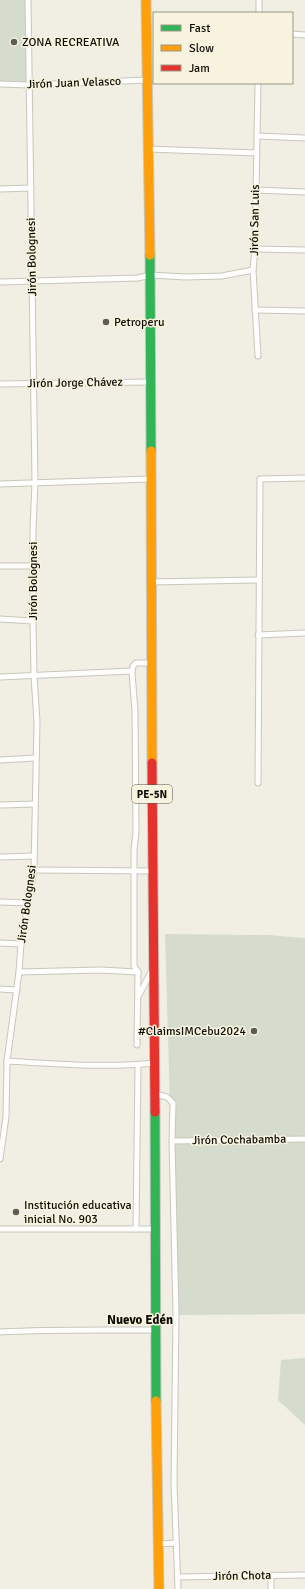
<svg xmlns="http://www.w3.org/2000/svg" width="305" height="1589" viewBox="0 0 305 1589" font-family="Signika,sans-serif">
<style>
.green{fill:#d5dcce}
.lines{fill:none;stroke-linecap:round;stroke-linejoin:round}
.street-casing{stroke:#c8c6be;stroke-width:7}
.fast-casing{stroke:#c8c6be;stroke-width:11}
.slow-casing{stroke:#c8c6be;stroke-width:11}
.jam-casing{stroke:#c8c6be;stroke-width:11}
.street{stroke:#fdfdfb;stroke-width:5}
.fast{stroke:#30b455;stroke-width:9}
.slow{stroke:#ff9f0a;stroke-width:9}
.jam{stroke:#e5322d;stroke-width:9}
.poi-dot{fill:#5e5c54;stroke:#f7f3de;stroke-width:1.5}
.labels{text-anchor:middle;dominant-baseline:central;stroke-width:3;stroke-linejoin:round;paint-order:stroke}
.shield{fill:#f7f3de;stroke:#555248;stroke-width:1}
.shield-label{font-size:11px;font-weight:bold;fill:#0f0d07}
.poi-label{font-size:12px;fill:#0f0d07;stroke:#f7f3de;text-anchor:start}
.street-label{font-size:12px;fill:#0f0d07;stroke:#f7f3de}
.neighbourhood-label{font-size:13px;font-weight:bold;fill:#0f0d07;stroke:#f7f3de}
</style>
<rect width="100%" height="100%" fill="#f1efe4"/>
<g class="green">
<polygon points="0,0 29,0 29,85 0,84"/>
<polygon points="165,934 268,935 305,938 305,1314 176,1315"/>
<polygon points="305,1358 305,1425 278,1400 281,1360"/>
</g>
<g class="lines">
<g class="street-casing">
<g id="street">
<polyline points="259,13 259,0"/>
<polyline points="292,34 305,35"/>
<polyline points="0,84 29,85 147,80"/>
<polyline points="257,136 305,138"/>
<polyline points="148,149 257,153"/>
<polyline points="0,189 31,188"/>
<polyline points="256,190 305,192"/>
<polyline points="255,249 305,250"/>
<polyline points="0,282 138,278 150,275 186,277 222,276 253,270"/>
<polyline points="255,310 305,311"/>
<polyline points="258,356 253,270 255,249 258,83"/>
<polyline points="0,384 150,382"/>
<polyline points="0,484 150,479"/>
<polyline points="0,566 33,566"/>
<polyline points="150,582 258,580"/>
<polyline points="0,619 33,621"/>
<polyline points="258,635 305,633"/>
<polyline points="0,677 132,671"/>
<polyline points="0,760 36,758"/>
<polyline points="258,783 260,479 305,478"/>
<polyline points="0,805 35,804"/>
<polyline points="0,857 34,856"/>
<polyline points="34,870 153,871"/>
<polyline points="0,902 28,903"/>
<polyline points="0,943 21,944"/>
<polyline points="19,972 100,970 138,972"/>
<polyline points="0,989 17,990"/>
<polyline points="139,995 151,972"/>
<polyline points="137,1045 138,972 134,966 134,850 136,832 135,711 132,673 133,666 136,663 152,663"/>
<path d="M7 1061C56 1064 106 1068 155 1063"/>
<polyline points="155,1094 167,1097 173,1103 172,1141 176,1315 174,1483 178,1589"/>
<polyline points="172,1141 305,1139"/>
<polyline points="0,1159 6,1117 7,1061 19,972 21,944 34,870 37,722 34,676 33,621 33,530 35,482 28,0"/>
<polyline points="0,1229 155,1229"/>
<polyline points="136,1229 138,1065"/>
<path d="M0 1332C52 1329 104 1330 155 1330"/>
<polyline points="158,1544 176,1543"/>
<polyline points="271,1575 271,1589"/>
<polyline points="178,1577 305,1575"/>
</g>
</g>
<g class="fast-casing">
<g id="fast">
<polyline points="150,255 151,451"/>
<polyline points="155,1112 156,1401"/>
</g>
</g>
<g class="slow-casing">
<g id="slow">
<polyline points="146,0 150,255"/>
<polyline points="151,451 152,763"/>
<polyline points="156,1401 159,1589"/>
</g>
</g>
<g class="jam-casing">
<polyline id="jam" points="152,763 155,1112"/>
</g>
<use href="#street" class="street"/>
<use href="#fast" class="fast"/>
<use href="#slow" class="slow"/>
<use href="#jam" class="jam"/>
</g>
<g class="poi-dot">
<circle cx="14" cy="42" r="4"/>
<circle cx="106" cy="322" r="4"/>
<circle cx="254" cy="1031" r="4"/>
<circle cx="16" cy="1212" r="4"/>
</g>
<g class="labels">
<rect class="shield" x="132" y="785" width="40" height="18" rx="3"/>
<g class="shield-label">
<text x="152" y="794">PE-5N</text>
</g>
<g class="poi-label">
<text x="22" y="42">ZONA RECREATIVA</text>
<text x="114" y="322">Petroperu</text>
<text x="246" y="1031" text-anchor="end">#ClaimsIMCebu2024</text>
<text x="24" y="1205">Institución educativa<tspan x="24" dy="14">inicial No. 903</tspan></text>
</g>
<g class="street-label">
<text transform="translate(74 83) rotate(-2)">Jirón Juan Velasco</text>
<text transform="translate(255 220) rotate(-89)">Jirón San Luis</text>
<text transform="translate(32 257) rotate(-91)">Jirón Bolognesi</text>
<text transform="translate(75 383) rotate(-1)">Jirón Jorge Chávez</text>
<text transform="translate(33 581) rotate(-90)">Jirón Bolognesi</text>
<text transform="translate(27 904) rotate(-82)">Jirón Bolognesi</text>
<text transform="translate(239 1140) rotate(-1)">Jirón Cochabamba</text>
<text transform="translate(242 1576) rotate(-1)">Jirón Chota</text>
</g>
<g class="neighbourhood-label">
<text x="140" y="1320">Nuevo Edén</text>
</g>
</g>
<rect x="153" y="12" width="140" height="72" fill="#f7f3de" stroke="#9a9788"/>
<rect x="161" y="25" width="20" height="6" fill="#30b455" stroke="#9a9788"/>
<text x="189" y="32" font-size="12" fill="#0f0d07">Fast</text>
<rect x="161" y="45" width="20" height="6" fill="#ff9f0a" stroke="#9a9788"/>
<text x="189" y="52" font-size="12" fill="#0f0d07">Slow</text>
<rect x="161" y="65" width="20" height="6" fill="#e5322d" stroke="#9a9788"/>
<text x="189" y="72" font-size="12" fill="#0f0d07">Jam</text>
</svg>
